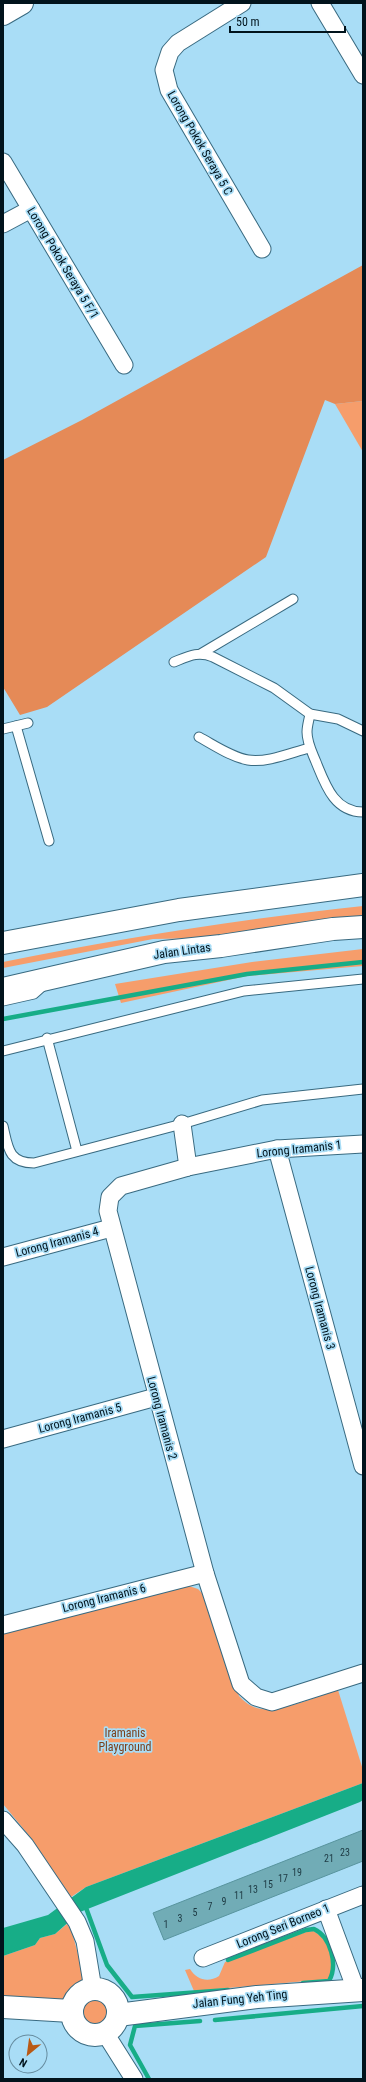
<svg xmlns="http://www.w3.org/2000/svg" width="366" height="2082" viewBox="0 0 366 2082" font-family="'Roboto Condensed',sans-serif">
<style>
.green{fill:#f69d6b}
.forest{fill:#e58a57}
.water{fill:#17ad87}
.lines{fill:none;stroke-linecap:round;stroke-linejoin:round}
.stream{stroke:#17ad87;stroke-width:4.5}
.building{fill:#71acb6;stroke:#58949e}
.service-casing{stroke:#396a80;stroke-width:11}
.minor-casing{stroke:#396a80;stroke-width:19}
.tertiary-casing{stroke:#396a80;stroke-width:24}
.trunk-casing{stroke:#396a80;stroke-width:24}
.service{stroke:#fff;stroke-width:9}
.minor{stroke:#fff;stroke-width:17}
.tertiary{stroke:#fff;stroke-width:22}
.trunk{stroke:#fff;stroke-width:22}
.labels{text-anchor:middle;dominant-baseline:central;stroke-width:3.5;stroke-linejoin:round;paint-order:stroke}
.number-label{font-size:10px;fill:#1d3942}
.street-label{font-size:12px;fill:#01131c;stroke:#a9ddf6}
.park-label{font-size:12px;fill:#7a3f1b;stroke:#a9ddf6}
</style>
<rect width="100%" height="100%" fill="#a9ddf6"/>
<g class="green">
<polygon points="363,401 363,452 335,404"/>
<path d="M363 906V919L207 938 153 939 3 968V962C122 938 242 919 363 906Z"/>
<polygon points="363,949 363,966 247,976 121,1003 115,984 252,962"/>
<path d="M186 1585 198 1589 207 1598 239 1696C243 1700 248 1705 254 1707 275 1716 317 1696 338 1690L363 1770V1783L86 1887 71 1897 31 1838 3 1804V1633Z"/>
<polygon points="67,1924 72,1932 83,1973 82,1982 75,1990 67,1997 58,2001 3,1999 3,1956 35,1945 40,1938 55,1934"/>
<path d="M313 1931C328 1937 338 1965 329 1979L194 1991 185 1970 190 1969C197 1980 208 1983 219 1976L225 1962 306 1932Z"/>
<circle cx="95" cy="2012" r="17"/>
</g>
<polygon class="forest" points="363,265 363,401 335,404 325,400 266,557 47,707 20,715 3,687 3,460 82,420"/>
<polygon class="water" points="363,1783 363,1800 360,1802 80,1912 55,1934 40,1938 35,1945 3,1956 3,1928 48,1915 86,1887"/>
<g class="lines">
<g class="stream">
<polyline points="3,1019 247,974 363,962"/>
<polyline points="85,1905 107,1965 132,1997 228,1990"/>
<path d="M228 1960 306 1930 314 1929C331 1937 338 1965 329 1981L303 1983"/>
<polyline points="215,2020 363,2006"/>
<polyline points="149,2079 130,2045 135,2026 200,2021"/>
</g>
</g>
<polygon class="building" points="363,1830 363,1861 164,1940 153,1913"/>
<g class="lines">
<g class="service-casing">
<g id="service">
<polyline points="202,653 293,599"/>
<path d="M174 662C189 656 198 651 213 657L274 688 310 714 338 719 363 731"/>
<path d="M310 714C309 720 307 726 307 732 307 743 312 752 316 762 325 784 334 812 363 812"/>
<polyline points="16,726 49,841"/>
<polyline points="3,729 28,723"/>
<path d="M199 737C214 745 231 757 248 760 267 763 290 753 309 748"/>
<polyline points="3,1001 34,994 43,986"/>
<polyline points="47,1038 77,1151"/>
<polyline points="3,1051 244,991 363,979"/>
<path d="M3 1126C8 1147 8 1163 34 1163L182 1124 262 1100 363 1089"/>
</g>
</g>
<g class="minor-casing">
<g id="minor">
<polyline points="242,3 178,43 170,52 164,70 169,90 262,249"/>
<polyline points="320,3 363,75"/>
<polyline points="3,162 124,365"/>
<polyline points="3,224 31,209"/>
<polyline points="182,1124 188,1167"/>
<polyline points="363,1144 277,1149 188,1167 121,1186 110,1197 108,1211 205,1573 241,1684 256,1697 272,1702 363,1673"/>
<polyline points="277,1149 363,1466"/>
<polyline points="3,1257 111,1228"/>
<polyline points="3,1439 156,1397"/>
<polyline points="3,1625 205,1573"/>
<polyline points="3,1820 25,1845 77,1922 85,1941 93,1989"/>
<polyline points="326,1909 356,1990"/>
<polyline points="203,1958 363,1895"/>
<polyline points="105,2033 134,2079"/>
</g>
</g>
<g class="tertiary-casing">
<g id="tertiary">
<polyline points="3,14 22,3"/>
<circle cx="95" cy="2012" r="23"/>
<polyline points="3,2007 71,2011"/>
<polyline points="118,2015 257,1997 363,1990"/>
</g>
</g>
<g class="trunk-casing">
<g id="trunk">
<polyline points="3,943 179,910 363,885"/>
<polyline points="3,989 164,952 221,946 333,929 363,927"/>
</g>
</g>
<use href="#service" class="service"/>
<use href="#minor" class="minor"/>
<use href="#tertiary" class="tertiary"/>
<use href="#trunk" class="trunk"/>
</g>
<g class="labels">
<g class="number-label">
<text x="345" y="1852">23</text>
<text x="329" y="1858">21</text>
<text x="297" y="1872">19</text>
<text x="283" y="1878">17</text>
<text x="268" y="1884">15</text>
<text x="253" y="1889">13</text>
<text x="239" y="1895">11</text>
<text x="224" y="1901">9</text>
<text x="210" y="1906">7</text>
<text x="195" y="1912">5</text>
<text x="180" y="1918">3</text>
<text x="166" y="1924">1</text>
</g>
<g class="street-label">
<text transform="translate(200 143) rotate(60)">Lorong Pokok Seraya 5 C</text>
<text transform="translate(63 263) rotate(59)">Lorong Pokok Seraya 5 F/1</text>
<text transform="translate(182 951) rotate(-8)">Jalan Lintas</text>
<text transform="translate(299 1149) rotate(-6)">Lorong Iramanis 1</text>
<text transform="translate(57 1242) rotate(-15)">Lorong Iramanis 4</text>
<text transform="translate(320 1308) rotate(75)">Lorong Iramanis 3</text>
<text transform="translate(80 1418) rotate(-15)">Lorong Iramanis 5</text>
<text transform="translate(162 1418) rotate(75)">Lorong Iramanis 2</text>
<text transform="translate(104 1598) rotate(-14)">Lorong Iramanis 6</text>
<text transform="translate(283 1926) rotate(-22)">Lorong Seri Borneo 1</text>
<text transform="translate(240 1999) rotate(-6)">Jalan Fung Yeh Ting</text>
</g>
<g class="park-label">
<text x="125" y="1733">Iramanis<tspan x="125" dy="14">Playground</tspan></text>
</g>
</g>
<rect width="366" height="2082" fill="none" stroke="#01131c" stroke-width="8"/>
<g transform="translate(28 2054) rotate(209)"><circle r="19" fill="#a9ddf6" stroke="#668c9f"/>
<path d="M0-3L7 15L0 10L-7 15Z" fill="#b95915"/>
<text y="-6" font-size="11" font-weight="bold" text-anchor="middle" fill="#01131c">N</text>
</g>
<path d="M230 26v6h115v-6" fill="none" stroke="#01131c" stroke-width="2"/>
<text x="236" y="26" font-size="12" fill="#01131c" stroke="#a9ddf6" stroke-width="3" paint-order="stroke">50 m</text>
</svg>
